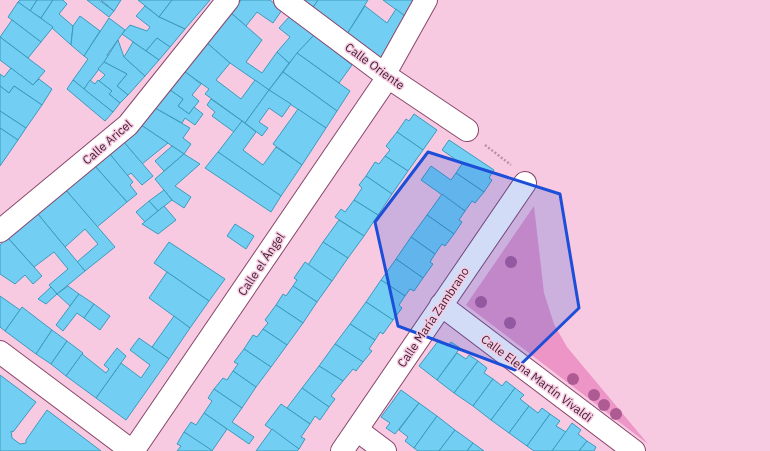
<svg xmlns="http://www.w3.org/2000/svg" width="770" height="451" viewBox="0 0 770 451" font-family="'IBM Plex Sans',sans-serif">
<style>
.green{fill:#ec95c6}
.building{fill:#72cef2;stroke:#3c9bbd}
.lines{fill:none;stroke-linecap:round;stroke-linejoin:round}
.street-casing{stroke:#87466b;stroke-width:24}
.secondary-casing{stroke:#87466b;stroke-width:24}
.path{stroke:#b890a6;stroke-width:2.5;stroke-dasharray:2 2;stroke-linecap:butt}
.street{stroke:#fff;stroke-width:22}
.secondary{stroke:#fff;stroke-width:22}
.tree{fill:#af5b93}
.marked{fill:#1d4ed8;fill-opacity:0.2;stroke:#1d4ed8;stroke-width:3;stroke-linejoin:round}
.labels{text-anchor:middle;dominant-baseline:central;stroke-width:3;stroke-linejoin:round;paint-order:stroke}
.street-label{font-size:12px;fill:#3b1e2f;stroke:#f8cae2}
</style>
<rect width="100%" height="100%" fill="#f8cae2"/>
<polygon class="green" points="534,206 544,293 554,324 567,347 648,444 466,305"/>
<g class="building">
<polygon points="20,0 37,0 30,11 18,2"/>
<polygon points="37,0 53,0 41,18 30,11"/>
<polygon points="53,0 63,0 67,4 59,14 73,26 71,45 41,18"/>
<polygon points="87,0 99,0 114,11 109,17"/>
<polygon points="101,0 121,0 114,11"/>
<polygon points="138,0 172,0 159,17"/>
<polygon points="172,0 210,0 185,29 159,17"/>
<polygon points="241,0 270,0 282,10 273,23 257,12 246,26 231,13"/>
<polygon points="300,0 318,0 312,9"/>
<polygon points="318,0 368,0 347,34 312,9"/>
<polygon points="383,0 414,0 406,17"/>
<polygon points="18,2 53,27 41,42 8,17"/>
<polygon points="145,6 159,17 185,29 170,47 157,38 146,51 122,34 130,25 147,31 150,27 136,16"/>
<polygon points="365,6 387,23 396,9 406,17 380,59 347,34"/>
<polygon points="231,13 262,40 246,62 262,73 277,52 289,63 269,90 230,63 207,43"/>
<polygon points="80,16 100,31 84,56 71,45 73,26"/>
<polygon points="290,16 314,35 289,63 277,52 290,37 279,28"/>
<polygon points="109,18 125,30 107,55 108,57 84,89 73,80 88,59 84,56"/>
<polygon points="12,20 41,42 28,58 0,37"/>
<polygon points="314,35 352,65 339,83 297,53"/>
<polygon points="0,37 45,71 33,85 0,60"/>
<polygon points="157,38 170,47 159,60 146,51"/>
<polygon points="118,40 124,57 145,76 128,95 117,86 127,74 104,62"/>
<polygon points="133,42 159,60 145,76 124,57"/>
<polygon points="207,43 230,63 216,80 241,99 255,80 269,90 245,123 205,94 209,89 184,71"/>
<polygon points="297,53 350,91 337,111 283,72"/>
<polygon points="104,62 127,74 117,86 128,95 120,103 109,94 112,91 99,81 105,75 98,69"/>
<polygon points="11,68 33,85 39,79 52,89 42,105 14,86 9,93 0,86 0,74 4,77"/>
<polygon points="184,71 201,84 192,95 199,101 189,114 178,106 183,99 170,90"/>
<polygon points="283,72 337,111 326,128 269,90"/>
<polygon points="73,80 113,112 105,121 67,89"/>
<polygon points="90,80 95,84 98,80 112,91 109,94 120,103 113,112 84,89"/>
<polygon points="0,86 9,93 14,86 42,105 26,128 0,111"/>
<polygon points="170,90 183,99 178,106 189,114 194,107 203,114 195,125 185,118 182,123 155,108"/>
<polygon points="269,90 291,104 282,117 269,108 259,122 268,128 262,136 245,123"/>
<polygon points="211,99 242,121 234,132 212,116 215,112 207,105"/>
<polygon points="155,108 190,128 183,138 191,144 184,154 141,125"/>
<polygon points="298,109 326,128 302,165 273,144"/>
<polygon points="0,111 26,128 18,140 0,128"/>
<polygon points="414,114 437,130 423,150 397,132 406,119 409,121"/>
<polygon points="242,121 256,132 243,150 263,165 276,147 302,165 281,196 218,152"/>
<polygon points="141,125 168,143 142,164 123,141"/>
<polygon points="0,128 18,140 0,166"/>
<polygon points="397,132 423,150 408,171 385,156 390,150 386,146"/>
<polygon points="449,140 494,170 489,178 492,180 484,192 456,173 462,164 442,150"/>
<polygon points="123,141 153,176 142,185 131,173 127,176 109,153"/>
<polygon points="172,146 184,154 164,171 155,161"/>
<polygon points="218,152 281,196 271,212 205,168"/>
<polygon points="109,153 133,182 130,185 137,194 127,202 94,165"/>
<polygon points="184,154 200,164 175,186 191,197 184,208 172,200 155,179"/>
<polygon points="385,156 408,171 392,194 366,176 375,162 379,164"/>
<polygon points="94,165 127,202 97,227 65,189"/>
<polygon points="431,166 451,180 456,173 484,192 475,203 472,201 465,211 421,180"/>
<polygon points="366,176 392,194 378,215 354,200 362,188 359,185"/>
<polygon points="65,189 115,247 85,271 77,262 98,244 85,229 65,247 37,213"/>
<polygon points="164,190 172,200 158,211 149,201"/>
<polygon points="442,194 465,211 459,220 462,222 454,234 427,215"/>
<polygon points="354,200 378,215 364,236 335,217 341,209 345,212"/>
<polygon points="149,201 158,211 145,222 136,212"/>
<polygon points="164,206 176,220 158,234 142,224"/>
<polygon points="37,213 85,271 57,294 49,285 68,269 54,252 34,267 8,238"/>
<polygon points="427,215 454,234 445,246 442,244 435,254 411,237"/>
<polygon points="339,220 364,236 348,258 323,242"/>
<polygon points="235,224 254,236 246,249 227,236"/>
<polygon points="411,237 435,254 430,262 433,264 423,278 396,259"/>
<polygon points="8,238 42,276 33,284 25,275 15,284 0,274 0,245"/>
<polygon points="169,242 225,279 209,301 154,263"/>
<polygon points="323,242 348,258 332,281 308,265"/>
<polygon points="396,259 423,278 414,291 410,289 405,296 381,280"/>
<polygon points="305,262 332,281 317,302 293,286 297,280 294,278"/>
<polygon points="167,272 209,301 190,328 149,298"/>
<polygon points="381,280 405,296 399,305 402,308 393,320 366,302"/>
<polygon points="68,286 79,294 70,306 57,294"/>
<polygon points="293,286 317,302 303,323 276,305 283,294 286,296"/>
<polygon points="51,287 57,294 46,304 38,299"/>
<polygon points="79,294 94,304 84,318 77,313 63,331 56,325"/>
<polygon points="0,296 20,310 5,331 0,327"/>
<polygon points="366,302 393,320 383,334 380,332 375,340 350,324"/>
<polygon points="94,304 110,316 100,330 84,318"/>
<polygon points="276,305 303,323 287,345 263,329 268,323 265,320"/>
<polygon points="22,307 52,330 36,354 5,331"/>
<polygon points="174,316 190,328 169,359 152,347"/>
<polygon points="350,324 375,340 369,349 372,351 363,362 335,344"/>
<polygon points="263,329 287,345 271,367 244,349 253,335 257,337"/>
<polygon points="52,330 67,341 51,364 36,354"/>
<polygon points="139,338 169,359 126,420 96,398 121,363 141,378 150,365 130,350"/>
<polygon points="439,340 448,346 451,342 460,348 437,380 419,366"/>
<polygon points="67,341 83,353 66,376 51,364"/>
<polygon points="335,344 363,362 356,371 353,369 343,381 319,366"/>
<polygon points="117,348 126,356 96,398 66,376 82,354 106,373 109,369 104,365"/>
<polygon points="244,349 271,367 256,387 233,371 238,364 234,362"/>
<polygon points="457,353 466,359 469,355 478,361 454,393 437,380"/>
<polygon points="478,361 487,368 484,373 493,379 473,406 454,393"/>
<polygon points="319,366 343,381 331,396 335,399 329,407 302,388"/>
<polygon points="233,371 256,387 242,408 214,389 223,378 227,380"/>
<polygon points="0,375 36,402 13,432 11,431 12,438 20,444 26,443 26,440 47,410 101,451 0,451"/>
<polygon points="493,379 502,386 506,381 515,388 491,420 473,406"/>
<polygon points="302,388 329,407 320,420 315,416 310,424 287,408"/>
<polygon points="515,388 524,395 520,399 529,406 509,433 491,420"/>
<polygon points="214,389 242,408 232,422 254,437 249,444 204,413 212,401 208,398"/>
<polygon points="401,390 419,403 395,434 386,428 390,423 381,417"/>
<polygon points="419,403 437,416 414,448 405,441 408,437 399,430"/>
<polygon points="281,404 310,424 301,437 305,439 299,449 265,425"/>
<polygon points="529,406 538,413 542,408 550,414 527,446 509,433"/>
<polygon points="204,413 227,429 212,451 184,432 191,422 196,425"/>
<polygon points="550,414 560,421 556,426 566,432 552,451 534,451 527,446"/>
<polygon points="437,416 455,430 439,451 418,451 414,448"/>
<polygon points="572,423 581,430 578,434 587,441 579,451 552,451"/>
<polygon points="272,429 299,449 297,451 256,451"/>
<polygon points="455,430 473,443 467,451 439,451"/>
<polygon points="184,432 210,449 212,451 177,451 181,446 177,444"/>
<polygon points="587,441 596,447 594,451 579,451"/>
<polygon points="473,443 484,451 467,451"/>
</g>
<g class="lines">
<g class="street-casing">
<g id="street">
<polyline points="285,0 388,77 467,130"/>
<polyline points="388,68 426,0"/>
<polyline points="441,305 634,451"/>
<polyline points="0,352 132,451"/>
<polyline points="357,430 385,451"/>
<polyline points="133,451 388,77"/>
<polyline points="342,451 525,183"/>
</g>
</g>
<g class="secondary-casing">
<polyline id="secondary" points="0,231 128,125 228,0"/>
</g>
<polyline class="path" points="485,145 511,165"/>
<use href="#street" class="street"/>
<use href="#secondary" class="secondary"/>
</g>
<g class="tree">
<circle cx="511" cy="262" r="6"/>
<circle cx="481" cy="302" r="6"/>
<circle cx="510" cy="323" r="6"/>
<circle cx="573" cy="379" r="6"/>
<circle cx="594" cy="395" r="6"/>
<circle cx="604" cy="405" r="6"/>
<circle cx="616" cy="414" r="6"/>
</g>
<path class="marked" d="M428 152 560 194 579 308 515 370 398 326 375 222Z"/>
<g class="labels">
<g class="street-label">
<text transform="translate(375 66) rotate(36)">Calle Oriente</text>
<text transform="translate(107 142) rotate(-41)">Calle Aricel</text>
<text transform="translate(261 264) rotate(-56)">Calle el Ángel</text>
<text transform="translate(433 317) rotate(-56)">Calle María Zambrano</text>
<text transform="translate(537 378) rotate(37)">Calle Elena Martín Vivaldi</text>
</g>
</g>
</svg>
